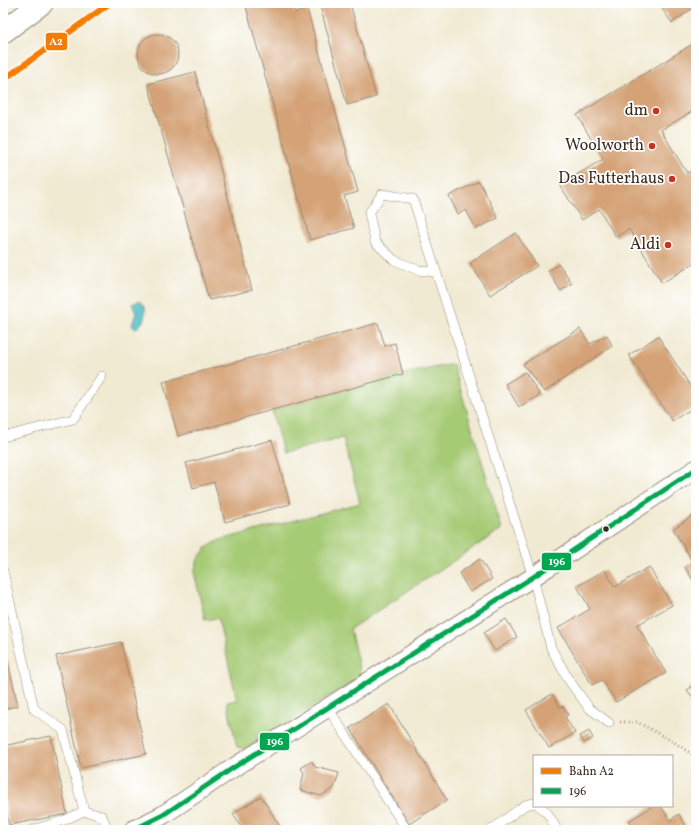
<svg xmlns="http://www.w3.org/2000/svg" width="699" height="833" viewBox="0 0 699 833" font-family="Vollkorn,serif">
<style>
.green{fill:#a6cb75;stroke:#707a4a}
.water{fill:#4fbec6;stroke:#457472}
.building{fill:#d4a276}
.lines{fill:none;stroke-linecap:round;stroke-linejoin:round}
.lane-casing{stroke:#968a78;stroke-width:10}
.street-casing{stroke:#968a78;stroke-width:20}
.secondary-casing{stroke:#968a78;stroke-width:24}
.path{stroke:#968a78;stroke-width:2.5;stroke-dasharray:1 3;stroke-linecap:butt}
.lane{stroke:#fff;stroke-width:9}
.street{stroke:#fff;stroke-width:18}
.secondary{stroke:#fff;stroke-width:22}
.bus-1-casing{stroke:#fff;stroke-width:8}
.bus-1{stroke:#00a651;stroke-width:5}
.rail-1-casing{stroke:#fff;stroke-width:9}
.rail-1{stroke:#f57c02;stroke-width:6}
.poi-dot{fill:#c8321e;stroke:#fff;stroke-width:1.5}
.bus-dot{fill:#3b2a1e;stroke:#fff;stroke-width:1.5}
.labels{text-anchor:middle;dominant-baseline:central;stroke-width:3.5;stroke-linejoin:round;paint-order:stroke}
.poi-label{font-size:16px;fill:#3b2a1e;stroke:#fff;text-anchor:end}
.line-badge{stroke:#fff;stroke-width:1.5}
.badge-label{font-size:11px;text-anchor:middle;font-weight:bold;fill:#fff}
</style>
<rect width="100%" height="100%" fill="#fff"/>
<filter id="ink" filterUnits="userSpaceOnUse"><feTurbulence type="fractalNoise" baseFrequency=".025" numOctaves="2"/><feDisplacementMap in="SourceGraphic" scale="8" xChannelSelector="R" yChannelSelector="G"/><feConvolveMatrix kernelMatrix="1 2 1 2 8 2 1 2 1" color-interpolation-filters="sRGB"/></filter>
<filter id="wash" filterUnits="userSpaceOnUse"><feTurbulence type="fractalNoise" baseFrequency=".012" numOctaves="4" result="noise"/><feDisplacementMap in="SourceGraphic" scale="16" xChannelSelector="R" yChannelSelector="G"/><feGaussianBlur stdDeviation="0.9" result="paint"/><feColorMatrix in="noise" values="0 0 0 0 0 0 0 0 0 0 0 0 0 0 0 0 0 1.4 0 .05"/><feComposite in="paint" operator="in"/></filter>
<g filter="url(#wash)">
<rect width="100%" height="100%" fill="#f1ead3"/>
<polygon class="green" points="453,364 502,529 350,629 361,676 247,749 237,747 227,702 237,700 218,618 205,620 194,572 198,559 206,548 220,540 360,503 343,438 283,453 272,410 403,374"/>
<path class="water" d="M139 301 145 306C145 318 145 322 135 329L132 325 136 313 132 304Z"/>
<g id="blocks">
<g class="building">
<polygon points="245,3 293,3 295,13 307,9 358,192 344,196 354,228 310,240"/>
<polygon points="332,3 350,3 376,97 347,105 320,6"/>
<polygon points="658,3 696,3 696,6 672,23"/>
<circle cx="158" cy="54" r="20"/>
<polygon points="696,42 696,109 661,130 687,173 696,168 696,262 662,283 629,229 616,237 599,209 582,220 560,185 603,159 577,115"/>
<polygon points="195,72 252,290 209,300 148,84"/>
<polygon points="479,181 498,218 476,229 466,210 458,214 449,196"/>
<polygon points="516,233 537,266 490,295 470,263"/>
<polygon points="559,264 572,283 561,291 548,271"/>
<polygon points="378,323 385,346 395,343 403,374 178,436 163,382"/>
<polygon points="580,329 590,344 607,335 612,346 544,392 523,364"/>
<polygon points="658,336 696,395 696,406 672,421 629,355"/>
<polygon points="525,372 540,395 519,407 505,384"/>
<polygon points="272,440 290,504 225,522 214,482 193,488 186,463"/>
<polygon points="694,515 696,518 696,585 685,567 693,562 673,529"/>
<polygon points="480,559 492,579 470,592 459,573"/>
<polygon points="649,567 672,605 637,625 666,673 616,702 602,680 592,685 558,628 590,609 577,586 605,570 615,587"/>
<polygon points="506,619 517,637 495,651 484,633"/>
<polygon points="3,640 18,706 3,709"/>
<polygon points="121,642 146,754 81,768 56,656"/>
<polygon points="696,683 696,701 687,690"/>
<polygon points="552,694 560,707 563,706 568,715 565,717 575,733 549,748 526,710"/>
<polygon points="389,704 447,800 409,824 350,728"/>
<polygon points="589,731 593,738 584,743 580,736"/>
<polygon points="51,736 67,814 9,825 3,793 3,746"/>
<polygon points="312,761 315,767 339,773 334,788 321,796 300,790 304,773 301,768"/>
<polygon points="261,796 282,830 243,830 233,814"/>
<polygon points="653,806 661,806 670,820 679,814 688,830 624,830 632,826 629,821"/>
</g>
</g>
</g>
<g filter="url(#ink)">
<use href="#blocks" fill-opacity="0" stroke="#968a78" stroke-width="1"/>
<g class="lines">
<g class="lane-casing">
<g id="lane">
<polyline points="435,272 418,270 394,260 375,242 369,213 382,194 413,199 533,577 551,648 568,679 589,708 609,723"/>
<polyline points="3,437 73,419 102,376"/>
<polyline points="3,571 34,709 63,730 84,811 65,820 32,830"/>
<polyline points="328,708 407,830"/>
<path d="M539 806C548 811 552 821 557 830"/>
<polyline points="84,811 102,816 108,830"/>
<polyline points="491,830 525,805 534,803"/>
</g>
</g>
<g class="street-casing">
<polyline id="street" points="133,830 163,815 236,766 533,577 696,469"/>
</g>
<g class="secondary-casing">
<polyline id="secondary" points="3,32 42,3"/>
</g>
<polyline class="path" points="620,722 637,722 674,742 696,757"/>
<use href="#lane" class="lane"/>
<use href="#street" class="street"/>
<use href="#secondary" class="secondary"/>
<g class="bus-1-casing">
<polyline id="bus-1" points="133,830 163,815 236,766 533,577 696,469"/>
</g>
<use href="#bus-1" class="bus-1"/>
<g class="rail-1-casing">
<polyline id="rail-1" points="3,80 110,3"/>
</g>
<use href="#rail-1" class="rail-1"/>
</g>
</g>
<g class="poi-dot">
<circle cx="656" cy="111" r="4"/>
<circle cx="652" cy="146" r="4"/>
<circle cx="672" cy="179" r="4"/>
<circle cx="668" cy="245" r="4"/>
</g>
<circle class="bus-dot" cx="606" cy="529" r="3.5"/>
<g class="labels">
<g class="poi-label">
<text x="648" y="111">dm</text>
<text x="644" y="146">Woolworth</text>
<text x="664" y="179">Das Futterhaus</text>
<text x="660" y="245">Aldi</text>
</g>
</g>
<g class="line-badge">
<rect x="45" y="32" width="23" height="19" rx="4" fill="#f57c02"/>
<rect x="541" y="552" width="31" height="19" rx="4" fill="#00a651"/>
<rect x="259" y="732" width="31" height="19" rx="4" fill="#00a651"/>
</g>
<g class="badge-label">
<text x="56" y="45">A2</text>
<text x="557" y="565">196</text>
<text x="275" y="745">196</text>
</g>
<rect width="699" height="833" fill="none" stroke="#fff" stroke-width="16"/>
<rect x="533" y="755" width="140" height="52" fill="#ffffff" stroke="#b1aaa5"/>
<rect x="541" y="768" width="20" height="6" fill="#f57c02" stroke="#b1aaa5"/>
<text x="569" y="775" font-size="12" fill="#3b2a1e">Bahn A2</text>
<rect x="541" y="788" width="20" height="6" fill="#00a651" stroke="#b1aaa5"/>
<text x="569" y="795" font-size="12" fill="#3b2a1e">196</text>
</svg>
